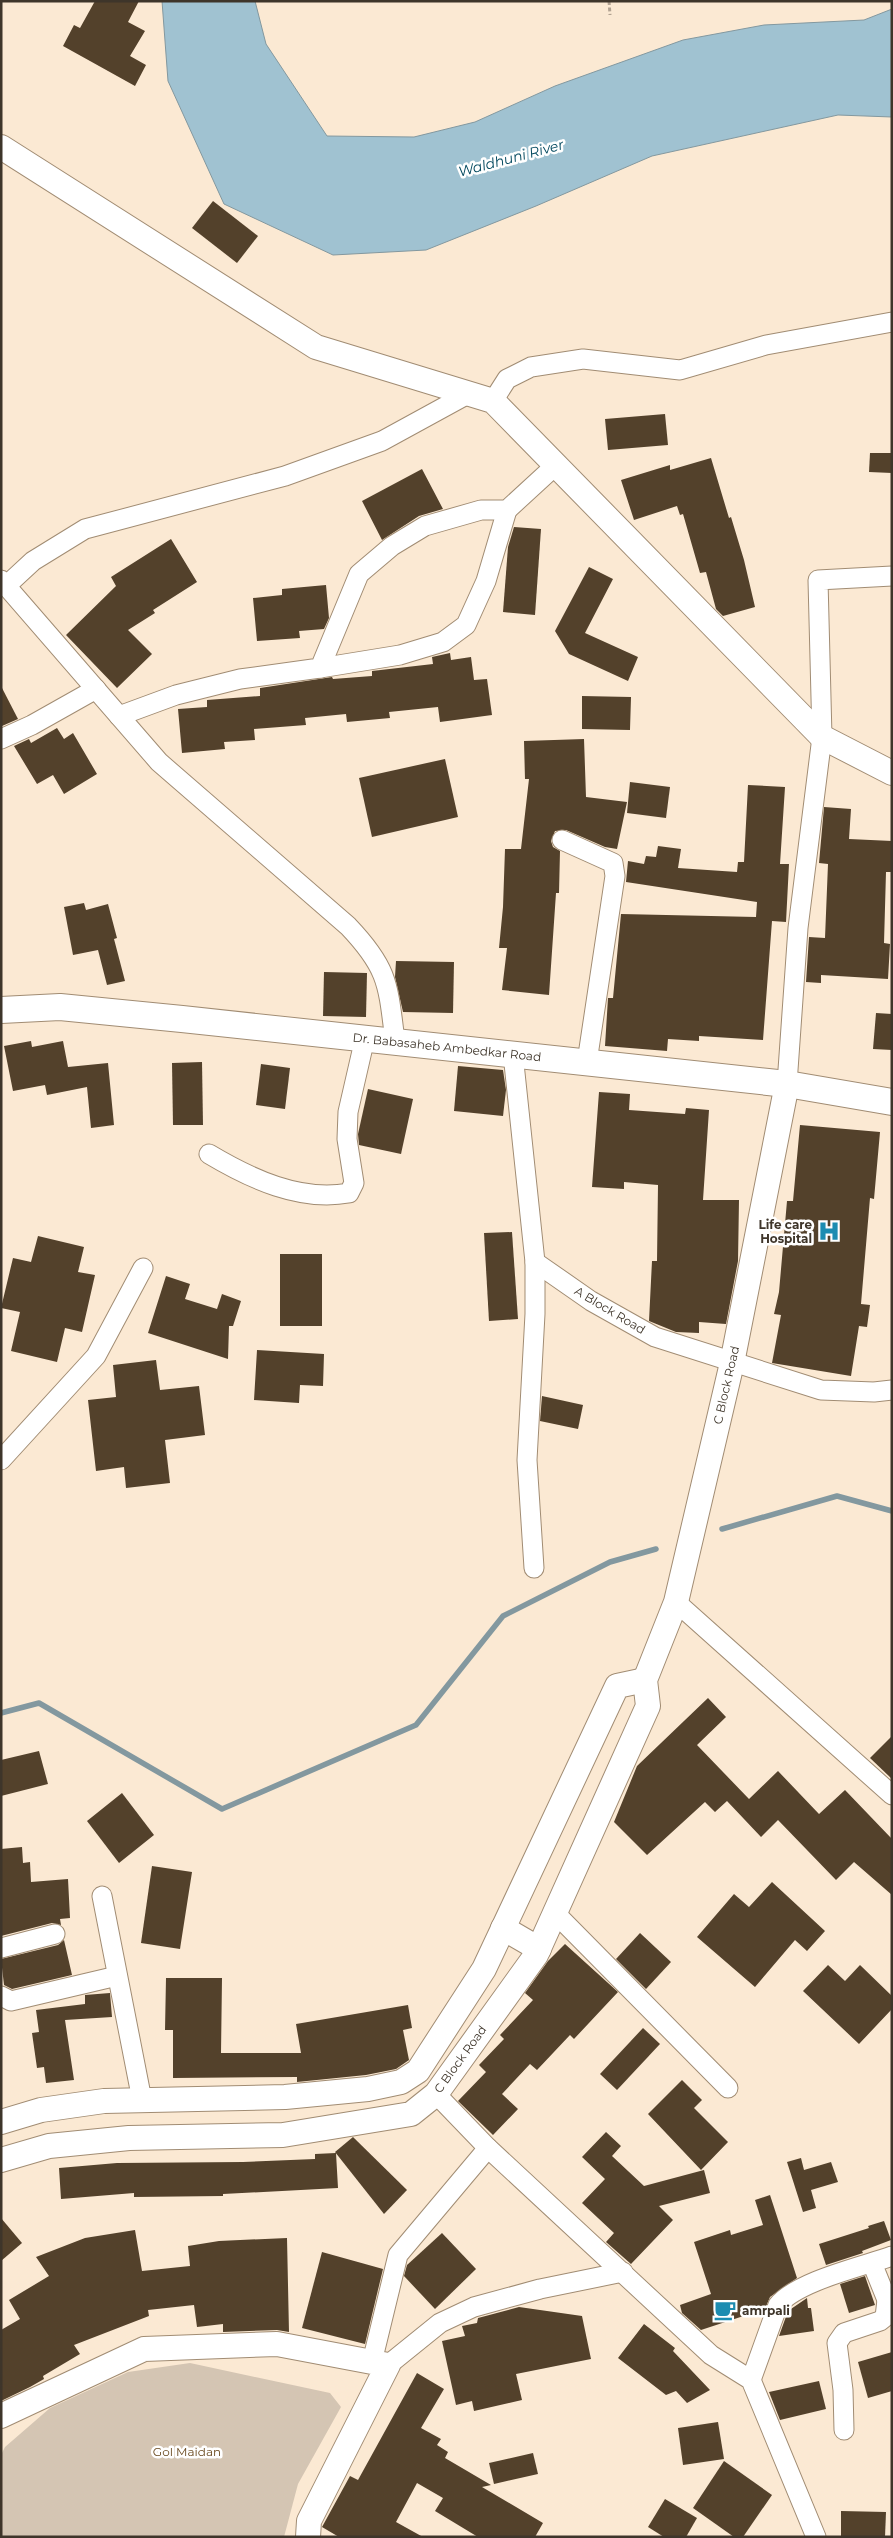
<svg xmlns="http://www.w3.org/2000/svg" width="893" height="2538" viewBox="0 0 893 2538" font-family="Montserrat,sans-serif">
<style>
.green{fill:#d4c5b3}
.water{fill:#a0c2d1;stroke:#83989f}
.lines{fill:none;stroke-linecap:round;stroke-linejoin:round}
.stream{stroke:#83989f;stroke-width:5.5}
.building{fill:#53412b}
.minor-casing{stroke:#a18c73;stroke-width:21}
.tertiary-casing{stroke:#a18c73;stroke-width:26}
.secondary-casing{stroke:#a18c73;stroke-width:28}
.path{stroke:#b1a291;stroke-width:3;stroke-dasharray:4 2.5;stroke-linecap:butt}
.minor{stroke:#fff;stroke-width:19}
.tertiary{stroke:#fff;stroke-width:24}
.secondary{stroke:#fff;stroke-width:26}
.labels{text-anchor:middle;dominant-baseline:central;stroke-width:5;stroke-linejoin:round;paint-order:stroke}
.street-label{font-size:12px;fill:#3e352a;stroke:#fff}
.poi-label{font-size:12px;font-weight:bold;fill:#3e352a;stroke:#fff;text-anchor:end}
.park-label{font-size:12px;fill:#69491e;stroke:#fff}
.water-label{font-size:14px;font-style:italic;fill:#00475d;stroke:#fff}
</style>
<rect width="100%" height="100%" fill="#fbe9d3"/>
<polygon class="green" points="190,2363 330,2393 341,2407 298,2484 284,2537 1,2537 1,2455 5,2447 50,2408 128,2372"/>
<polygon class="water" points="162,1 255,1 266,44 327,136 414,137 475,122 555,86 683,40 764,25 864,20 892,9 892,117 838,115 652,156 536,206 426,250 333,255 224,204 168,81"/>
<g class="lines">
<g class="stream">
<polyline points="722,1529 837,1496 892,1511"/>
<polyline points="1,1713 39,1703 222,1809 416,1725 503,1616 610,1562 656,1549"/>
</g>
</g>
<g class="building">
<polygon points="95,1 139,1 128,22 145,31 130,56 146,65 135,86 63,46 74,25 80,28"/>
<polygon points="213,201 258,236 237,263 192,228"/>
<polygon points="665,414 668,445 608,450 605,419"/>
<polygon points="870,453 892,453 892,473 869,472"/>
<polygon points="711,458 729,518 731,517 744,560 755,607 723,616 716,609 706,572 700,573 683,514 680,515 677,506 634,520 621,480 670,465 670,470"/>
<polygon points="422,469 443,509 419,516 382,540 362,501"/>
<polygon points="514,527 541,529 535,615 503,612 508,547"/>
<polygon points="171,539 197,582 153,610 155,613 128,630 152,654 117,688 66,635 116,586 111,577"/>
<polygon points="589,567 613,579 585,633 638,657 628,681 569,654 555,631"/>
<polygon points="326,585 329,618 324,629 299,631 300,638 257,641 253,598 282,595 282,589"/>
<polygon points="450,653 451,660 471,657 474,680 487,679 492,715 440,722 438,707 389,712 390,718 347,722 346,714 305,718 306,725 254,729 255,740 224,742 225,749 182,753 178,709 207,707 207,700 260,696 260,688 332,677 333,679 372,676 372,671 433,664 432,657"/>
<polygon points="1,686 18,719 2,726 1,725"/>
<polygon points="582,696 631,697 630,730 582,729"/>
<polygon points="57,728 64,739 73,733 97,774 64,794 53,775 37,784 14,746 29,739 31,743"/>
<polygon points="584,739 586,797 627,802 617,849 605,847 566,830 555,831 551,841 553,847 560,851 559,893 556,893 549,995 502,990 507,948 499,948 503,907 505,849 521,849 529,779 525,779 524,741"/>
<polygon points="445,759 458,817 372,837 359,778"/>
<polygon points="630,782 670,787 666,818 627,813"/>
<polygon points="748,785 785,787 780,864 789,864 786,922 772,921 763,1040 699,1036 699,1041 668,1039 667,1051 605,1046 608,998 613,998 621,914 756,917 757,902 626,882 628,861 644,864 646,856 656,857 658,846 681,849 678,868 737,872 738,862 744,862"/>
<polygon points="824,807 851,809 849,839 892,841 892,872 886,872 884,943 890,944 888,979 821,975 821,983 806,982 809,937 825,938 828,864 819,863"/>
<polygon points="84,903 86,910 108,904 117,938 114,939 125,981 107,985 98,950 73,955 64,907"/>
<polygon points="396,961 454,962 453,1013 403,1012 395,977"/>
<polygon points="324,972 367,973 366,1017 323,1016"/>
<polygon points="876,1013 892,1014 892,1050 873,1049"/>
<polygon points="31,1041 32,1047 63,1041 68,1067 108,1063 114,1125 91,1128 87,1087 47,1095 45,1085 13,1091 4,1046"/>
<polygon points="202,1062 203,1125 173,1125 172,1063"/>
<polygon points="261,1064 290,1068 285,1109 256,1105"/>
<polygon points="458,1066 503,1070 506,1090 503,1116 454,1111"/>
<polygon points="368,1089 413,1099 401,1154 359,1145 358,1134"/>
<polygon points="599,1092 630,1094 629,1110 685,1114 686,1108 709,1110 703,1200 739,1200 738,1261 726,1324 699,1322 699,1333 676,1332 649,1321 652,1261 657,1261 658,1185 624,1182 624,1189 592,1187"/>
<polygon points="800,1125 880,1132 874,1199 870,1198 861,1304 870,1305 867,1327 859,1326 851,1376 772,1363 781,1315 774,1314 779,1292 787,1201 793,1201"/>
<polygon points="512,1232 518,1319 489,1321 484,1233"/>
<polygon points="38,1236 84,1247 78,1272 95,1275 82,1332 65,1328 57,1362 11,1351 20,1312 1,1308 13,1258 31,1262"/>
<rect x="280" y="1254" width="42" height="72"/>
<polygon points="166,1276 190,1284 185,1299 217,1309 222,1294 241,1301 233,1326 229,1326 228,1359 148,1333"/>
<polygon points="257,1350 324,1354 323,1386 300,1385 299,1403 254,1400"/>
<polygon points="156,1360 160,1390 199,1386 205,1435 165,1440 170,1483 126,1488 124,1467 96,1471 88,1400 116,1397 113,1365"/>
<polygon points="542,1396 583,1405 578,1429 540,1421"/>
<polygon points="708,1698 726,1717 697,1745 749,1799 778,1771 819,1814 845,1790 892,1839 892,1895 854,1862 836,1880 778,1820 761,1837 727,1801 715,1812 705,1802 647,1855 614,1822 637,1766"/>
<polygon points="892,1736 892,1779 870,1758"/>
<polygon points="39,1751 48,1784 1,1796 1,1760"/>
<polygon points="122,1793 154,1835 119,1863 87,1821"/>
<polygon points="22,1847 23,1863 30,1862 31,1882 68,1879 70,1918 60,1919 61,1925 52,1923 1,1936 1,1849"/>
<polygon points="152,1866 192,1872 180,1949 141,1943"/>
<polygon points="772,1882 825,1931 807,1951 795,1940 755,1987 697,1937 734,1894 749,1907"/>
<polygon points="640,1933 671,1962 646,1989 616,1959"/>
<polygon points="64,1940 72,1975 12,1989 4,1985 1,1959 58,1945"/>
<polygon points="565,1944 618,1992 574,2039 570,2035 537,2070 530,2064 502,2094 518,2109 493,2135 458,2101 486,2072 479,2065 504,2039 500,2035 533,2000 525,1993 548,1961"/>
<polygon points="828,1965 845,1981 860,1965 892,1996 892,2009 859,2044 803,1991"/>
<polygon points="166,1978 222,1978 221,2053 301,2053 296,2024 408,2005 412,2028 403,2030 409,2060 396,2069 366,2075 297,2082 297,2077 173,2078 173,2030 165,2030"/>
<polygon points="110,1993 112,2017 65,2020 74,2080 46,2083 44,2067 37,2068 32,2033 39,2032 36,2010 85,2004 85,1995"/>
<polygon points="643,2028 660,2044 617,2090 600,2074"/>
<polygon points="682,2080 702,2100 694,2108 728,2142 701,2170 648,2114"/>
<polygon points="606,2132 621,2146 612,2156 644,2186 704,2170 710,2193 659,2206 673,2220 631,2264 606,2242 614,2233 582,2203 605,2179 582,2157"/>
<polygon points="353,2137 407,2190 384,2214 335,2152"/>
<polygon points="336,2153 338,2188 223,2194 223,2196 134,2197 134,2193 61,2199 59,2168 117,2163 243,2162 315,2159 315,2154"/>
<polygon points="801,2158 804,2170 831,2162 838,2182 811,2190 816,2208 803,2212 787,2162"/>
<polygon points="770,2195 797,2278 770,2297 765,2309 701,2330 682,2313 680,2305 711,2294 694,2242 730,2230 731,2235 763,2225 755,2200"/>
<polygon points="1,2218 22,2243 1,2261"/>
<polygon points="884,2221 891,2240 862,2251 863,2253 826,2265 819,2244 869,2228 868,2226"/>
<polygon points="135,2230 142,2271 190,2266 188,2246 219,2241 287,2238 289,2332 277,2330 223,2332 223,2324 197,2327 194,2305 148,2310 149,2316 74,2345 80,2354 43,2376 44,2379 30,2387 1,2401 1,2330 20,2319 9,2300 49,2276 36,2257 85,2238"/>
<polygon points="442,2233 476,2269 435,2309 404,2276 407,2265"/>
<polygon points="322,2252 383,2269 365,2344 302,2328"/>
<polygon points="865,2276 875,2305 849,2313 840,2284"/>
<polygon points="807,2298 808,2308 811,2308 814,2331 779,2336 788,2311"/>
<polygon points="519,2307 582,2316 591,2359 516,2374 522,2400 474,2411 472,2401 456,2405 442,2341 465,2336 462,2326 477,2323 478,2318"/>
<polygon points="644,2324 675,2348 673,2351 710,2390 687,2403 676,2391 666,2395 618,2358"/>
<polygon points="892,2352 892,2391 868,2398 858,2362"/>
<polygon points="417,2373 444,2389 421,2428 441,2439 437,2445 448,2452 445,2458 491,2485 482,2487 543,2523 535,2537 478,2537 435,2511 443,2498 417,2483 396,2522 423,2537 339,2537 322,2527 350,2476 358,2480"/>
<polygon points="819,2381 826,2409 780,2420 769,2392"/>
<polygon points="718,2422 724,2459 683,2465 678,2428"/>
<polygon points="533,2453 538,2474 494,2484 489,2463"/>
<polygon points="724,2461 772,2495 743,2537 734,2537 693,2508"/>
<polygon points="665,2499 697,2518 686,2537 664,2537 648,2527"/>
<polygon points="841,2511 886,2512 885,2537 841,2537"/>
</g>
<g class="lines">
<g class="minor-casing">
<g id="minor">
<polyline points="493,401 507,379 531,367 583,359 680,370 766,345 892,322"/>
<path d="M1 580 159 762 348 926C389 969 388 985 395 1041"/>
<polyline points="6,586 33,561 85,529 285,476 382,441 468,394"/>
<polyline points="320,668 400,655 443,642 466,625 486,581 507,510"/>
<polyline points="119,716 176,695 240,679 320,668 359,574 392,546 425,526 481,510 507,510 556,465"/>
<polyline points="1,739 32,725 96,689"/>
<polyline points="562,840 613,863 615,876 587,1062"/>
<polyline points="513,1054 535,1262 591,1301 655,1337 821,1390 874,1392 892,1390"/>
<polyline points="787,1084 798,928 822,737 818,580 892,576"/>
<path d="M209 1154C251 1179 300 1202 349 1193L354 1183 347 1139 348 1112 365 1038"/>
<polyline points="1,1460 96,1356 143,1268"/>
<polyline points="534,1568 527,1460 535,1314 535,1262"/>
<polyline points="676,1602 892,1795"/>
<polyline points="102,1896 142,2100"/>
<polyline points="555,1913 728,2088"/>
<polyline points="1,1948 55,1934"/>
<polyline points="1,1996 11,2001 117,1976"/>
<polyline points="436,2094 488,2148 711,2355 751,2380 816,2537"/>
<polyline points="872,2263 887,2300"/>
<polyline points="372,2362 398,2255 488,2148"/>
<polyline points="388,2365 440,2323 474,2307 540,2289 623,2272"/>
<path d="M751 2380 778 2305C798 2281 861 2267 892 2256"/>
<polyline points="844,2430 843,2390 837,2343 844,2333 880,2321 885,2317 887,2300 892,2298"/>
</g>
</g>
<g class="tertiary-casing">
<g id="tertiary">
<polyline points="1,147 316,347 493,401 822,737 892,773"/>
<polyline points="503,1928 539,1949"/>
<polyline points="1,2122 41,2110 104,2101 285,2097 368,2089 401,2082 418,2071 484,1969 617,1686 645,1680"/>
<polyline points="1,2160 49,2146 129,2138 283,2135 411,2114 436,2094 536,1955 648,1706 645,1680 676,1602 732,1363 787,1084"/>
<polyline points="1,2416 144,2349 277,2344 388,2365 309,2521 308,2537"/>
</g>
</g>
<g class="secondary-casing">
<polyline id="secondary" points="1,1010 60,1007 182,1019 787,1084 892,1102"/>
</g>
<polyline class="path" points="609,1 610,15"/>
<use href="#minor" class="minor"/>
<use href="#tertiary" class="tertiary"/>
<use href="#secondary" class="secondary"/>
</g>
<defs>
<g id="hospital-bare" transform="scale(1.725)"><path d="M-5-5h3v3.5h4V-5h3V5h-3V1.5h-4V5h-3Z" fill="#1c8cb1" stroke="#fff" stroke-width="2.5" paint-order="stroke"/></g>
<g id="cafe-bare" transform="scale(1.725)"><path d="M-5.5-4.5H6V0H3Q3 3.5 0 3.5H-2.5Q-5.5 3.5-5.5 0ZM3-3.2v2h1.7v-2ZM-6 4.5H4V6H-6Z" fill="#1c8cb1" stroke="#fff" stroke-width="2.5" paint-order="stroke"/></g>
</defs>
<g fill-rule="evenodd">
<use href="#hospital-bare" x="829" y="1231"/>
<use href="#cafe-bare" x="725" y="2310"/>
</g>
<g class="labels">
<g class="street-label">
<text transform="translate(447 1047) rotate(6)">Dr. Babasaheb Ambedkar Road</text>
<text transform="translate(610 1310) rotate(31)">A Block Road</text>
<text transform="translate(726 1385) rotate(-77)">C Block Road</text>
<text transform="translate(460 2059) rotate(-54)">C Block Road</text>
</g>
<g class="poi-label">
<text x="812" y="1224">Life care<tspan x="812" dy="14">Hospital</tspan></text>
<text x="742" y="2310" text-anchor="start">amrpali</text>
</g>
<g class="park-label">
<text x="187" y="2451">Gol Maidan</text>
</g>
<g class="water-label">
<text transform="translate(511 158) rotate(-15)">Waldhuni River</text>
</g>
</g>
<rect width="893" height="2538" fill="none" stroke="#3e352a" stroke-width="5"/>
</svg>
